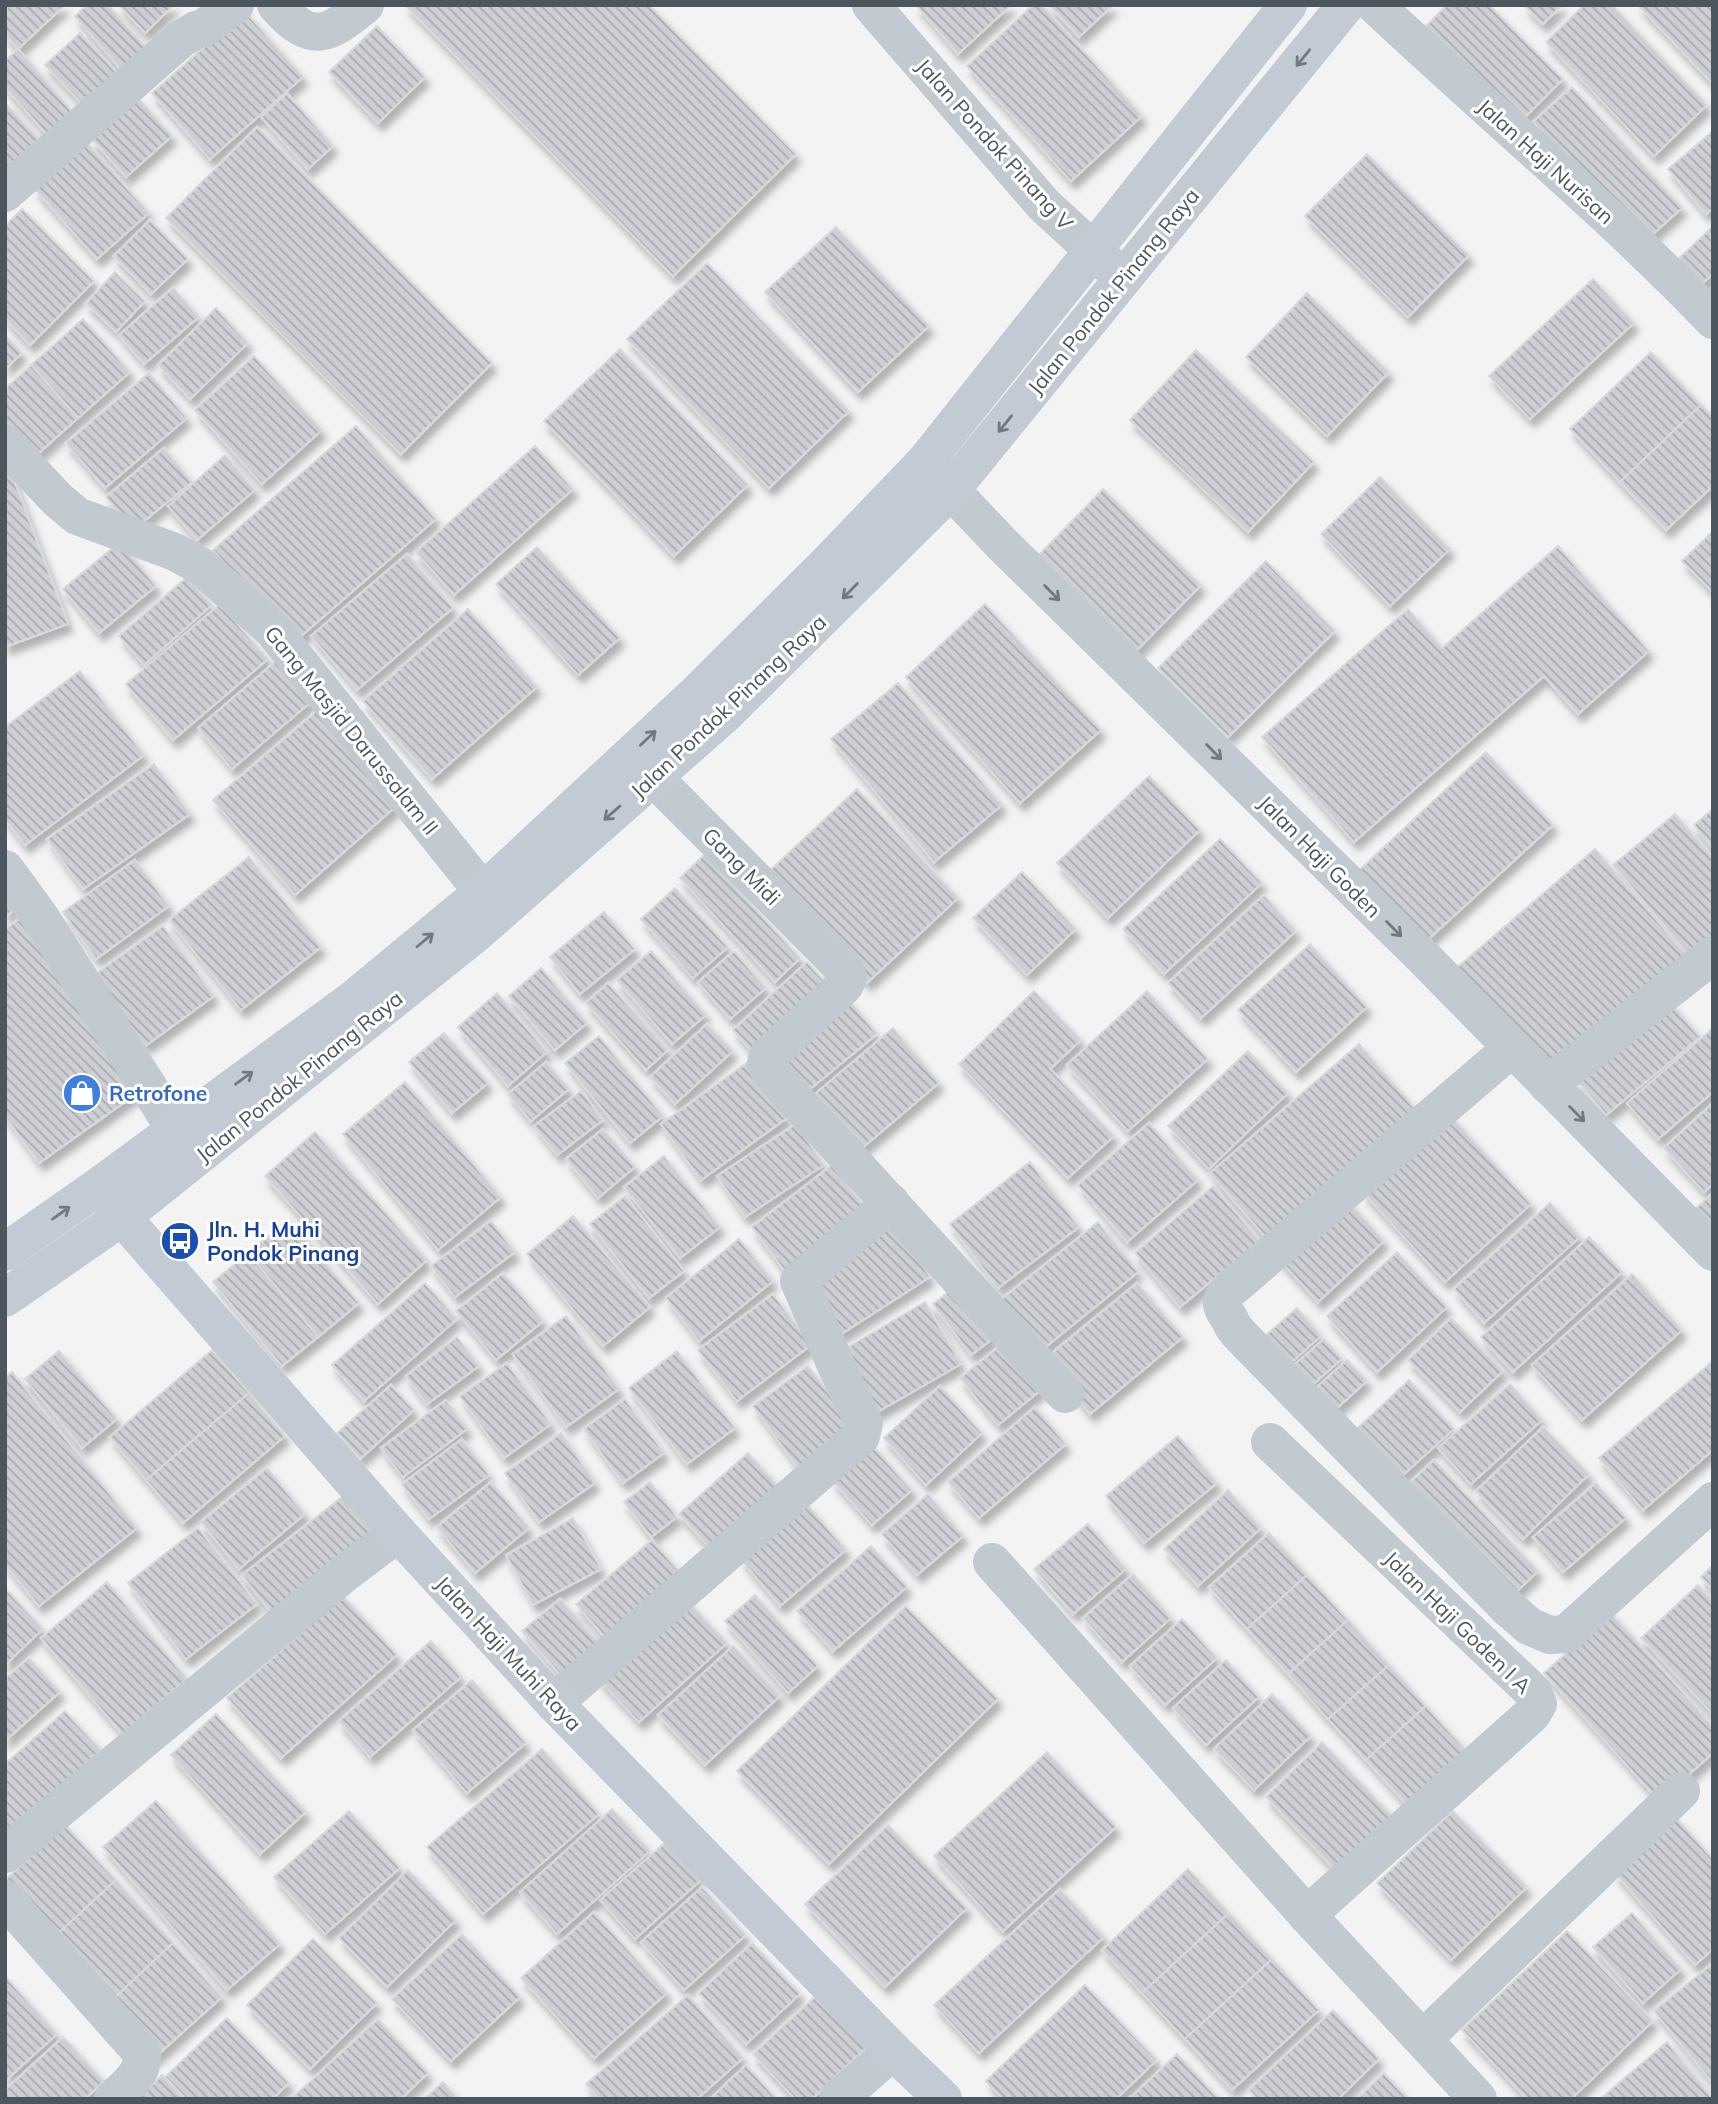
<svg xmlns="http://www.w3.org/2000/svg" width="1718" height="2104" viewBox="0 0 1718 2104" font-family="Mulish,sans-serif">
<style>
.building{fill:url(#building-back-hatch);stroke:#d7d9dd;stroke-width:2;filter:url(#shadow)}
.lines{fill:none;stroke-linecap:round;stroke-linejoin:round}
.street{stroke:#c1cad0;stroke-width:38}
.secondary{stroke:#c2cbd4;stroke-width:38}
.oneway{stroke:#6f7982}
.oneway2{stroke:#6e7981}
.labels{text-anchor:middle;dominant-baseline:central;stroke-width:6;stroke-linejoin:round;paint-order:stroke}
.street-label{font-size:21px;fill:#4b565f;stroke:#fff}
.shop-label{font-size:21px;font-weight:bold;fill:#366cbe;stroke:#fff;text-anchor:start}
.transit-label{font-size:21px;font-weight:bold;fill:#164399;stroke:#fff;text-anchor:start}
</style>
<defs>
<pattern id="building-back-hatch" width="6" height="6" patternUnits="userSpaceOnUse" patternTransform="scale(1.75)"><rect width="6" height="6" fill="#cdcfd4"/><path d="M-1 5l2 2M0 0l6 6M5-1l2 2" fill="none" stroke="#a8abaf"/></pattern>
<filter id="shadow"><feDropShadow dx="4.5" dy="8" stdDeviation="3.5" flood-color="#0004"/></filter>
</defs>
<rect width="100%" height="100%" fill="#f4f3f3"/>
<g class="building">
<polygon points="7,5 65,5 18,49 5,35"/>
<polygon points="87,5 108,5 149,51 125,74 75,16"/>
<polygon points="119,5 174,5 145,33"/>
<polygon points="405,5 649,5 796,154 673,276"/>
<polygon points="916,5 1011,5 958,54"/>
<polygon points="1033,5 1042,5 1142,116 1071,181 967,66"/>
<polygon points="1049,5 1113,5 1079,37"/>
<polygon points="1447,5 1489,5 1563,79 1513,129 1418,34"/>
<polygon points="1524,5 1562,5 1543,24"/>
<polygon points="1584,5 1612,5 1707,105 1654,156 1546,42"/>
<polygon points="1638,5 1713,5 1713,84"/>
<polygon points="245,11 303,77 210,159 152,93"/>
<polygon points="377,26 425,77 378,123 329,72"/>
<polygon points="80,33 120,76 86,108 45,65"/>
<polygon points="18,49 76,116 50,138 5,87 5,61"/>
<polygon points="1572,87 1682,208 1643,243 1533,122"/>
<polygon points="287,93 333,146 308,169 261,117"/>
<polygon points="138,98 172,136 126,177 92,139"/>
<polygon points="5,103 39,139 5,171"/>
<polygon points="257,127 492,363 401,454 166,218"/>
<polygon points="1713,131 1713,208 1706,214 1668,169"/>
<polygon points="87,143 149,213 97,259 35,189"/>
<polygon points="1367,154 1469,255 1408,317 1305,216"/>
<polygon points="22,209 94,281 30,345 5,319 5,226"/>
<polygon points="150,220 188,259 151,294 114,256"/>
<polygon points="1713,226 1713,274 1698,287 1675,262"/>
<polygon points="836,227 929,326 858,392 765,292"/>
<polygon points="707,263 849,411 769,488 627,339"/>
<polygon points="115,272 145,301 116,332 86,303"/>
<polygon points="1593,279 1634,323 1530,419 1489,376"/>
<polygon points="173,288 199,317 144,364 119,335"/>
<polygon points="1307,293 1389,372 1327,436 1246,357"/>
<polygon points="216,308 248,343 190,399 158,365"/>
<polygon points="83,319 130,372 78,418 31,365"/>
<polygon points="5,335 22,353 5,369"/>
<polygon points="620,349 748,485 674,556 544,421"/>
<polygon points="1196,350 1314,462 1248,532 1130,420"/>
<polygon points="1651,352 1701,405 1620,482 1570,429"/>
<polygon points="254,356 322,430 262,484 195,410"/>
<polygon points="31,365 78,418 30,461 5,434 5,389"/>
<polygon points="149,373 187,418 105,488 66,443"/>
<polygon points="1701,405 1713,417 1713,486 1666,530 1620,482"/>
<polygon points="356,426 436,519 293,643 213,550"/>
<polygon points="535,446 573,489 454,595 416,552"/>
<polygon points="164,448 192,482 133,530 106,497"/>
<polygon points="225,455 255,490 197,540 168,506"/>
<polygon points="9,467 68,624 5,647 5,468"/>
<polygon points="1380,477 1450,549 1390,606 1321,534"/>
<polygon points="1103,489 1201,585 1130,657 1033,561"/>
<polygon points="1713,531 1713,592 1682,561"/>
<polygon points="120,542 156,586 99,633 63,589"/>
<polygon points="1558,546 1649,651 1578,714 1544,676 1354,842 1262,737 1408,609 1442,648"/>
<polygon points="537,547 620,638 578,675 496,584"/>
<polygon points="407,554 453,608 357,690 311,636"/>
<polygon points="1266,561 1335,631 1228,737 1158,668"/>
<polygon points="187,577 212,605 144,665 119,636"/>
<polygon points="220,604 268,659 173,740 126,684"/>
<polygon points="985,604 1101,730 1020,803 906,677"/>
<polygon points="468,609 537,687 432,779 363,701"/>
<polygon points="276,661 311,702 232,769 198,728"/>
<polygon points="80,671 144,755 25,845 5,819 5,727"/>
<polygon points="898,683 1002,805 934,862 831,739"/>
<polygon points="319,709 401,802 295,895 213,800"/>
<polygon points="1486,752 1553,825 1421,946 1355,874"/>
<polygon points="154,764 190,814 83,889 47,839"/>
<polygon points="1149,776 1200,830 1108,918 1057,863"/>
<polygon points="857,789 958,898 867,983 766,874"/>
<polygon points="1713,809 1713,848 1694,825"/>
<polygon points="1675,814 1713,858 1713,943 1693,960 1613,865"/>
<polygon points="1220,839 1262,883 1164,974 1123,929"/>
<polygon points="1595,849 1686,954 1545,1075 1454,970"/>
<polygon points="705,854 800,958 775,982 680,878"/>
<polygon points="249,857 321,947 241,1010 169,920"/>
<polygon points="135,860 169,906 96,959 63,912"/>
<polygon points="1022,872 1076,929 1027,975 973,918"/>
<polygon points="675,888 728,947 693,978 641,919"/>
<polygon points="1264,895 1296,931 1201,1018 1168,983"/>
<polygon points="5,897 15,909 5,917"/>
<polygon points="604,912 635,949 580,994 550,957"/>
<polygon points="20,919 143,1089 39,1163 5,1116 5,929"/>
<polygon points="163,926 214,996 145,1046 94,975"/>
<polygon points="1310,944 1367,1007 1296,1072 1238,1010"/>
<polygon points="651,951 706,1015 672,1044 617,980"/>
<polygon points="734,951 766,988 730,1019 698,982"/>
<polygon points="807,962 829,986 754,1053 733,1030"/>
<polygon points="541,968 587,1023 555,1050 509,996"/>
<polygon points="608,983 668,1050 646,1070 586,1003"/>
<polygon points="1034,991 1081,1040 1050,1069 1114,1136 1068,1178 959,1064"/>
<polygon points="1147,991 1208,1059 1128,1131 1067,1065"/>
<polygon points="497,993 547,1052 508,1086 458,1027"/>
<polygon points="848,999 877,1034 804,1094 776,1059"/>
<polygon points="1669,1001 1700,1037 1606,1115 1576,1080"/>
<polygon points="707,1024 733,1051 675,1104 650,1077"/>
<polygon points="893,1028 939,1083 861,1149 815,1094"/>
<polygon points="1713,1028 1713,1092 1658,1139 1627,1103"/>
<polygon points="444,1033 488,1083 452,1113 409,1062"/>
<polygon points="599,1036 663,1116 630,1143 565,1063"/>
<polygon points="1359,1044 1423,1118 1274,1247 1210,1173"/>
<polygon points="1248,1051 1288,1093 1209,1169 1168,1126"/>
<polygon points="546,1062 569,1089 531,1121 508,1094"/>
<polygon points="748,1062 787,1118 701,1180 661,1124"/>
<polygon points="405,1082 501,1197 438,1250 343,1134"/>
<polygon points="581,1091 603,1120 557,1155 534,1126"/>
<polygon points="1713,1103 1713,1184 1704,1192 1664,1148"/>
<polygon points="1449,1114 1531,1204 1445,1282 1363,1192"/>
<polygon points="1149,1123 1198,1180 1127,1242 1078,1185"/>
<polygon points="796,1124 824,1165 745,1217 717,1176"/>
<polygon points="603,1129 635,1167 598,1198 566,1159"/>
<polygon points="315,1132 427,1260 378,1304 265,1176"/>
<polygon points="664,1156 720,1227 680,1258 624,1187"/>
<polygon points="1030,1162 1079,1227 998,1288 950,1224"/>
<polygon points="832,1165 868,1211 787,1274 752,1227"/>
<polygon points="1213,1186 1260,1241 1180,1307 1135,1253"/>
<polygon points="1713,1193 1713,1232 1694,1210"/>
<polygon points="625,1196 684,1271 649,1298 590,1224"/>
<polygon points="1344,1196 1384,1241 1318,1302 1277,1257"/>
<polygon points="1550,1203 1580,1237 1484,1323 1454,1289"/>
<polygon points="573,1216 650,1307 603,1346 527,1254"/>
<polygon points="289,1220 359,1303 318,1337 248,1253"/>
<polygon points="491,1221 515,1252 455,1297 431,1266"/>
<polygon points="1098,1222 1138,1272 1043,1349 1002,1299"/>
<polygon points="896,1223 930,1277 838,1336 804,1282"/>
<polygon points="1589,1237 1622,1272 1513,1372 1481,1337"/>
<polygon points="739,1239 773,1281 699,1341 666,1298"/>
<polygon points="1397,1252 1447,1307 1377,1372 1327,1316"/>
<polygon points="248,1253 318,1337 282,1366 213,1282"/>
<polygon points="503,1273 543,1321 496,1360 456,1311"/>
<polygon points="1632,1274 1682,1330 1582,1420 1532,1365"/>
<polygon points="425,1283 457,1319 364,1401 332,1365"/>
<polygon points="1137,1283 1183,1337 1090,1414 1045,1359"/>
<polygon points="957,1285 996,1336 971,1355 933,1304"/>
<polygon points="773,1294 811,1345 737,1401 698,1350"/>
<polygon points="925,1302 961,1364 874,1414 838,1353"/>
<polygon points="1297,1308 1321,1336 1284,1369 1259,1341"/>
<polygon points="566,1316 619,1389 566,1427 513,1354"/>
<polygon points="1451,1318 1503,1371 1460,1412 1408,1360"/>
<polygon points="457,1337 479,1366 427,1404 406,1376"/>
<polygon points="1324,1339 1342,1359 1303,1393 1285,1373"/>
<polygon points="1005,1342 1042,1389 998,1425 960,1378"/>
<polygon points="212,1350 249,1393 146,1480 110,1437"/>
<polygon points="59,1351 117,1419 82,1448 25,1379"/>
<polygon points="677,1351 735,1428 687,1464 629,1388"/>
<polygon points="1347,1360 1367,1381 1327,1417 1308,1395"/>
<polygon points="1713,1361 1713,1450 1643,1510 1599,1458"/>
<polygon points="507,1363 551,1424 504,1458 460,1396"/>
<polygon points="808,1366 855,1428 799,1469 753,1406"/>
<polygon points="12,1372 137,1528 39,1606 5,1564 5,1378"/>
<polygon points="1409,1380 1454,1429 1394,1483 1349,1436"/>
<polygon points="1510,1384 1542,1420 1471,1484 1438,1448"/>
<polygon points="391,1385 414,1410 360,1459 337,1433"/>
<polygon points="940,1386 982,1433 926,1485 884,1438"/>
<polygon points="249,1393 285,1436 183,1523 146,1480"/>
<polygon points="625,1399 664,1453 623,1483 584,1429"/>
<polygon points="446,1400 467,1429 403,1477 381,1448"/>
<polygon points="1035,1407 1066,1444 979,1518 948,1482"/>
<polygon points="1543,1427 1589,1474 1523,1539 1476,1491"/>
<polygon points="561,1433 595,1483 539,1522 505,1473"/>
<polygon points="1178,1436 1217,1483 1144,1543 1106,1496"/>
<polygon points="462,1439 489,1475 429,1519 402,1484"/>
<polygon points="871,1444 912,1490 872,1525 832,1480"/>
<polygon points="748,1453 779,1487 710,1548 679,1514"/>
<polygon points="1434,1460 1538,1571 1508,1600 1403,1489"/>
<polygon points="267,1468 305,1514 239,1569 201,1522"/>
<polygon points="491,1482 529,1528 475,1573 437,1527"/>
<polygon points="650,1482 677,1517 651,1537 624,1502"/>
<polygon points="1596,1483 1626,1518 1563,1572 1533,1537"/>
<polygon points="1228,1490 1261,1528 1198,1586 1164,1549"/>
<polygon points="346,1494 378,1536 274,1616 242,1575"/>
<polygon points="928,1494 963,1536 917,1575 882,1534"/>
<polygon points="807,1504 846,1550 780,1606 741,1559"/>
<polygon points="573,1518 601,1569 533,1605 506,1555"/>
<polygon points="1088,1524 1126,1569 1073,1614 1034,1569"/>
<polygon points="198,1528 257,1604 186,1659 128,1583"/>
<polygon points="1269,1533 1307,1575 1247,1629 1209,1587"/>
<polygon points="652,1540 685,1578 610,1643 576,1604"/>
<polygon points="871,1546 907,1587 833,1651 797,1611"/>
<polygon points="1713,1565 1713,1589 1701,1577"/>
<polygon points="1133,1574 1171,1618 1122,1662 1083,1618"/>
<polygon points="1307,1575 1348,1620 1288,1674 1247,1629"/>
<polygon points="107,1582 187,1679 122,1734 41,1638"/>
<polygon points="1698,1585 1713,1601 1713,1714 1641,1638"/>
<polygon points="5,1588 43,1629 5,1665"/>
<polygon points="755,1595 818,1666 788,1693 725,1621"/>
<polygon points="343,1596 397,1655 281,1758 227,1698"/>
<polygon points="560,1599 600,1644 562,1677 522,1631"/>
<polygon points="686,1599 727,1643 639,1722 598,1678"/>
<polygon points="906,1606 998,1699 829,1864 737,1771"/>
<polygon points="1611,1613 1713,1726 1713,1753 1659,1801 1544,1673"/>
<polygon points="1182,1619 1217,1658 1165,1705 1130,1666"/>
<polygon points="1348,1620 1389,1665 1328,1719 1288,1674"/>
<polygon points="431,1641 461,1677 370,1757 339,1721"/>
<polygon points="733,1646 780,1696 705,1765 658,1715"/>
<polygon points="29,1658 60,1692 5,1741 5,1679"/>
<polygon points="1226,1660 1259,1697 1206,1745 1173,1708"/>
<polygon points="1389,1665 1426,1706 1366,1760 1328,1719"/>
<polygon points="472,1680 526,1743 467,1793 413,1730"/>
<polygon points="1272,1694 1311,1736 1254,1790 1214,1749"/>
<polygon points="1426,1706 1466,1750 1406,1804 1366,1760"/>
<polygon points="65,1711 101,1750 5,1836 5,1764"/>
<polygon points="216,1714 306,1812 260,1854 171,1755"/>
<polygon points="1322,1742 1392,1816 1335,1870 1266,1797"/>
<polygon points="542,1749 599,1814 483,1914 427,1847"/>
<polygon points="1047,1752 1116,1827 1003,1931 934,1856"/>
<polygon points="156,1801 280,1944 227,1990 103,1847"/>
<polygon points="612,1809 650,1851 557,1934 520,1892"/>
<polygon points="349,1811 400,1868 325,1934 274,1877"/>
<polygon points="1453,1811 1527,1887 1451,1960 1377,1883"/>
<polygon points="1677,1819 1713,1859 1713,1949 1695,1965 1615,1873"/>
<polygon points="65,1825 116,1880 50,1941 5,1892 5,1880"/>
<polygon points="888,1825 967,1908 885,1987 805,1904"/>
<polygon points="667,1841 701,1880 635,1939 600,1900"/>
<polygon points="1188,1869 1229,1913 1142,1993 1102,1950"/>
<polygon points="408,1870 456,1920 387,1987 339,1938"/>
<polygon points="116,1880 173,1943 107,2005 50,1941"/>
<polygon points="702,1887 746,1935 684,1990 641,1942"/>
<polygon points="1060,1889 1104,1937 979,2053 934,2005"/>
<polygon points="594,1912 667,1993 594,2058 521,1978"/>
<polygon points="1229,1913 1272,1959 1185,2039 1142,1993"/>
<polygon points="1632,1913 1681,1969 1643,2003 1593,1947"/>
<polygon points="1567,1931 1653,2021 1571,2099 1527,2099 1462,2030"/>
<polygon points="462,1934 520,1997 451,2061 392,1999"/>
<polygon points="313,1939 377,2003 310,2069 247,2005"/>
<polygon points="173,1943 222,1997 153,2059 107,2005"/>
<polygon points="752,1943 800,1994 746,2044 699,1993"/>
<polygon points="1272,1959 1319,2010 1232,2090 1185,2039"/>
<polygon points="1713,1963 1713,2083 1654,2011"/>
<polygon points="5,1976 57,2034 5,2081"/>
<polygon points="1085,1985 1157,2060 1116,2099 1003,2099 986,2081"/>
<polygon points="818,1994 867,2047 812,2099 795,2099 753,2054"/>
<polygon points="688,1995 743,2058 697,2099 599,2099 586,2084"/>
<polygon points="1333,2010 1379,2059 1338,2099 1257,2099 1249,2090"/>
<polygon points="227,2018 289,2083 272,2099 186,2099 165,2077"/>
<polygon points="378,2019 428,2073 401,2099 291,2099"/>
<polygon points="63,2037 104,2081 85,2099 5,2099 5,2090"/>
<polygon points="1667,2042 1713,2099 1600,2099"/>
<polygon points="1177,2054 1219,2099 1129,2099"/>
<polygon points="746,2065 777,2099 710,2099"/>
<polygon points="1384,2073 1408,2099 1357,2099"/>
<polygon points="162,2075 185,2099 137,2099"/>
<polygon points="443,2082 458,2099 424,2099"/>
</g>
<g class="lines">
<g class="street">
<path d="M276 5C312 46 328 35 365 5"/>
<polyline points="871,5 1044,205 1118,273"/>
<path d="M1375 5C1487 111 1607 209 1713 320"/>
<polyline points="5,193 181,39 196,30 205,27 235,5"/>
<polyline points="5,444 58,500 77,516 175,552 202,567 273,630 483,892"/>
<polyline points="928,466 1003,545 1421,955 1713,1252"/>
<polyline points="653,777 845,970 848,978 844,986 768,1056 766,1064 769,1071 1065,1394"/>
<polyline points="5,869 40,917 175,1129"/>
<path d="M1512 1048 1240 1281C1232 1288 1218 1297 1223 1308 1224 1312 1227 1315 1229 1318 1232 1326 1236 1331 1242 1337L1507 1607 1529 1626 1550 1635 1566 1634 1713 1501"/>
<polyline points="1548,1085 1713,955"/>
<polyline points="1270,1442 1533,1692 1538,1704 1531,1715 1307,1915"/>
<polyline points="992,1562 1307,1915 1478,2099"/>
<polyline points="554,1703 861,1436 864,1423 839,1372 799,1281 891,1203"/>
<polyline points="5,1854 345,1573 398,1533"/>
<path d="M5 1899 142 2053C145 2073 126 2086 113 2099"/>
<polyline points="1423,2039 1681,1791"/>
<polyline points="838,2099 893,2051"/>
</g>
<g class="secondary">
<polyline points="108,1197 122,1217 398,1533 554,1703 893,2051 943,2099"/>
<polyline points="5,1252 99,1186 355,998 483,892 693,697 828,563 925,462 1288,5"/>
<polyline points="5,1298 122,1217 474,935 724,715 951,490 1346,5"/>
</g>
</g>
<defs><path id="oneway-shaft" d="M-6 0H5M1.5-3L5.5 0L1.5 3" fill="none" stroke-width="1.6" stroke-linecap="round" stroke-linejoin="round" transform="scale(1.75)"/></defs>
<g class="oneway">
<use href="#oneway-shaft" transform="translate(1303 58) rotate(129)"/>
<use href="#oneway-shaft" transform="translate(1005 424) rotate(129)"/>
<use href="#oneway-shaft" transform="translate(850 591) rotate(135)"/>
<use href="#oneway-shaft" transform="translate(648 738) rotate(-43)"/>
<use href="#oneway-shaft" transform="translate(612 813) rotate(139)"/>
<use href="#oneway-shaft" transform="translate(425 940) rotate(-40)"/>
<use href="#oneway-shaft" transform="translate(244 1078) rotate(-36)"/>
<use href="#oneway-shaft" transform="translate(61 1213) rotate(-35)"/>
</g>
<g class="oneway2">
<use href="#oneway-shaft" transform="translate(1052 593) rotate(45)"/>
<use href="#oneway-shaft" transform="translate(1214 752) rotate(45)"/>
<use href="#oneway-shaft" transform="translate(1394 929) rotate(45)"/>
<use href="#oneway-shaft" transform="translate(1577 1114) rotate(45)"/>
</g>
<defs>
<g id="shop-disc" transform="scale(2.0125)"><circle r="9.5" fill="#3f7fe0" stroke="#fff"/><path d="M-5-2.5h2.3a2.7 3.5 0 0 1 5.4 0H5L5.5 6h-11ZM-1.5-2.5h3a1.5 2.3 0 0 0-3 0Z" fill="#fff"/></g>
<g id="bus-disc" transform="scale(2.0125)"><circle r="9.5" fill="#1a4fb4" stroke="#fff"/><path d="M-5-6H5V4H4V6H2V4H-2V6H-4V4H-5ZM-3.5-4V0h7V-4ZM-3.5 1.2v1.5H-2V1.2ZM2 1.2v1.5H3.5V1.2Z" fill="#fff"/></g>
</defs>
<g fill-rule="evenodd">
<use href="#shop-disc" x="82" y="1093"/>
<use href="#bus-disc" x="180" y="1241"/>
</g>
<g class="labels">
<g class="street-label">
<text transform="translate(995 144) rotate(48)">Jalan Pondok Pinang V</text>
<text transform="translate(1546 161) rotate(42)">Jalan Haji Nurisan</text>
<text transform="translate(1113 291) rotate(-51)">Jalan Pondok Pinang Raya</text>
<text transform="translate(728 706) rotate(-43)">Jalan Pondok Pinang Raya</text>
<text transform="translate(352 730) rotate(51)">Gang Masjid Darussalam II</text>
<text transform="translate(1320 856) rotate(45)">Jalan Haji Goden</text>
<text transform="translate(742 866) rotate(45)">Gang Midi</text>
<text transform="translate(299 1076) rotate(-39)">Jalan Pondok Pinang Raya</text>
<text transform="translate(1458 1622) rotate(44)">Jalan Haji Goden I A</text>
<text transform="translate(509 1653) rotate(47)">Jalan Haji Muhi Raya</text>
</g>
<g class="shop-label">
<text x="109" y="1093">Retrofone</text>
</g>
<g class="transit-label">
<text x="207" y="1229">Jln. H. Muhi<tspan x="207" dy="24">Pondok Pinang</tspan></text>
</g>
</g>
<rect width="1718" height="2104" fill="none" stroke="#4b565f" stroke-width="14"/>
</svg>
